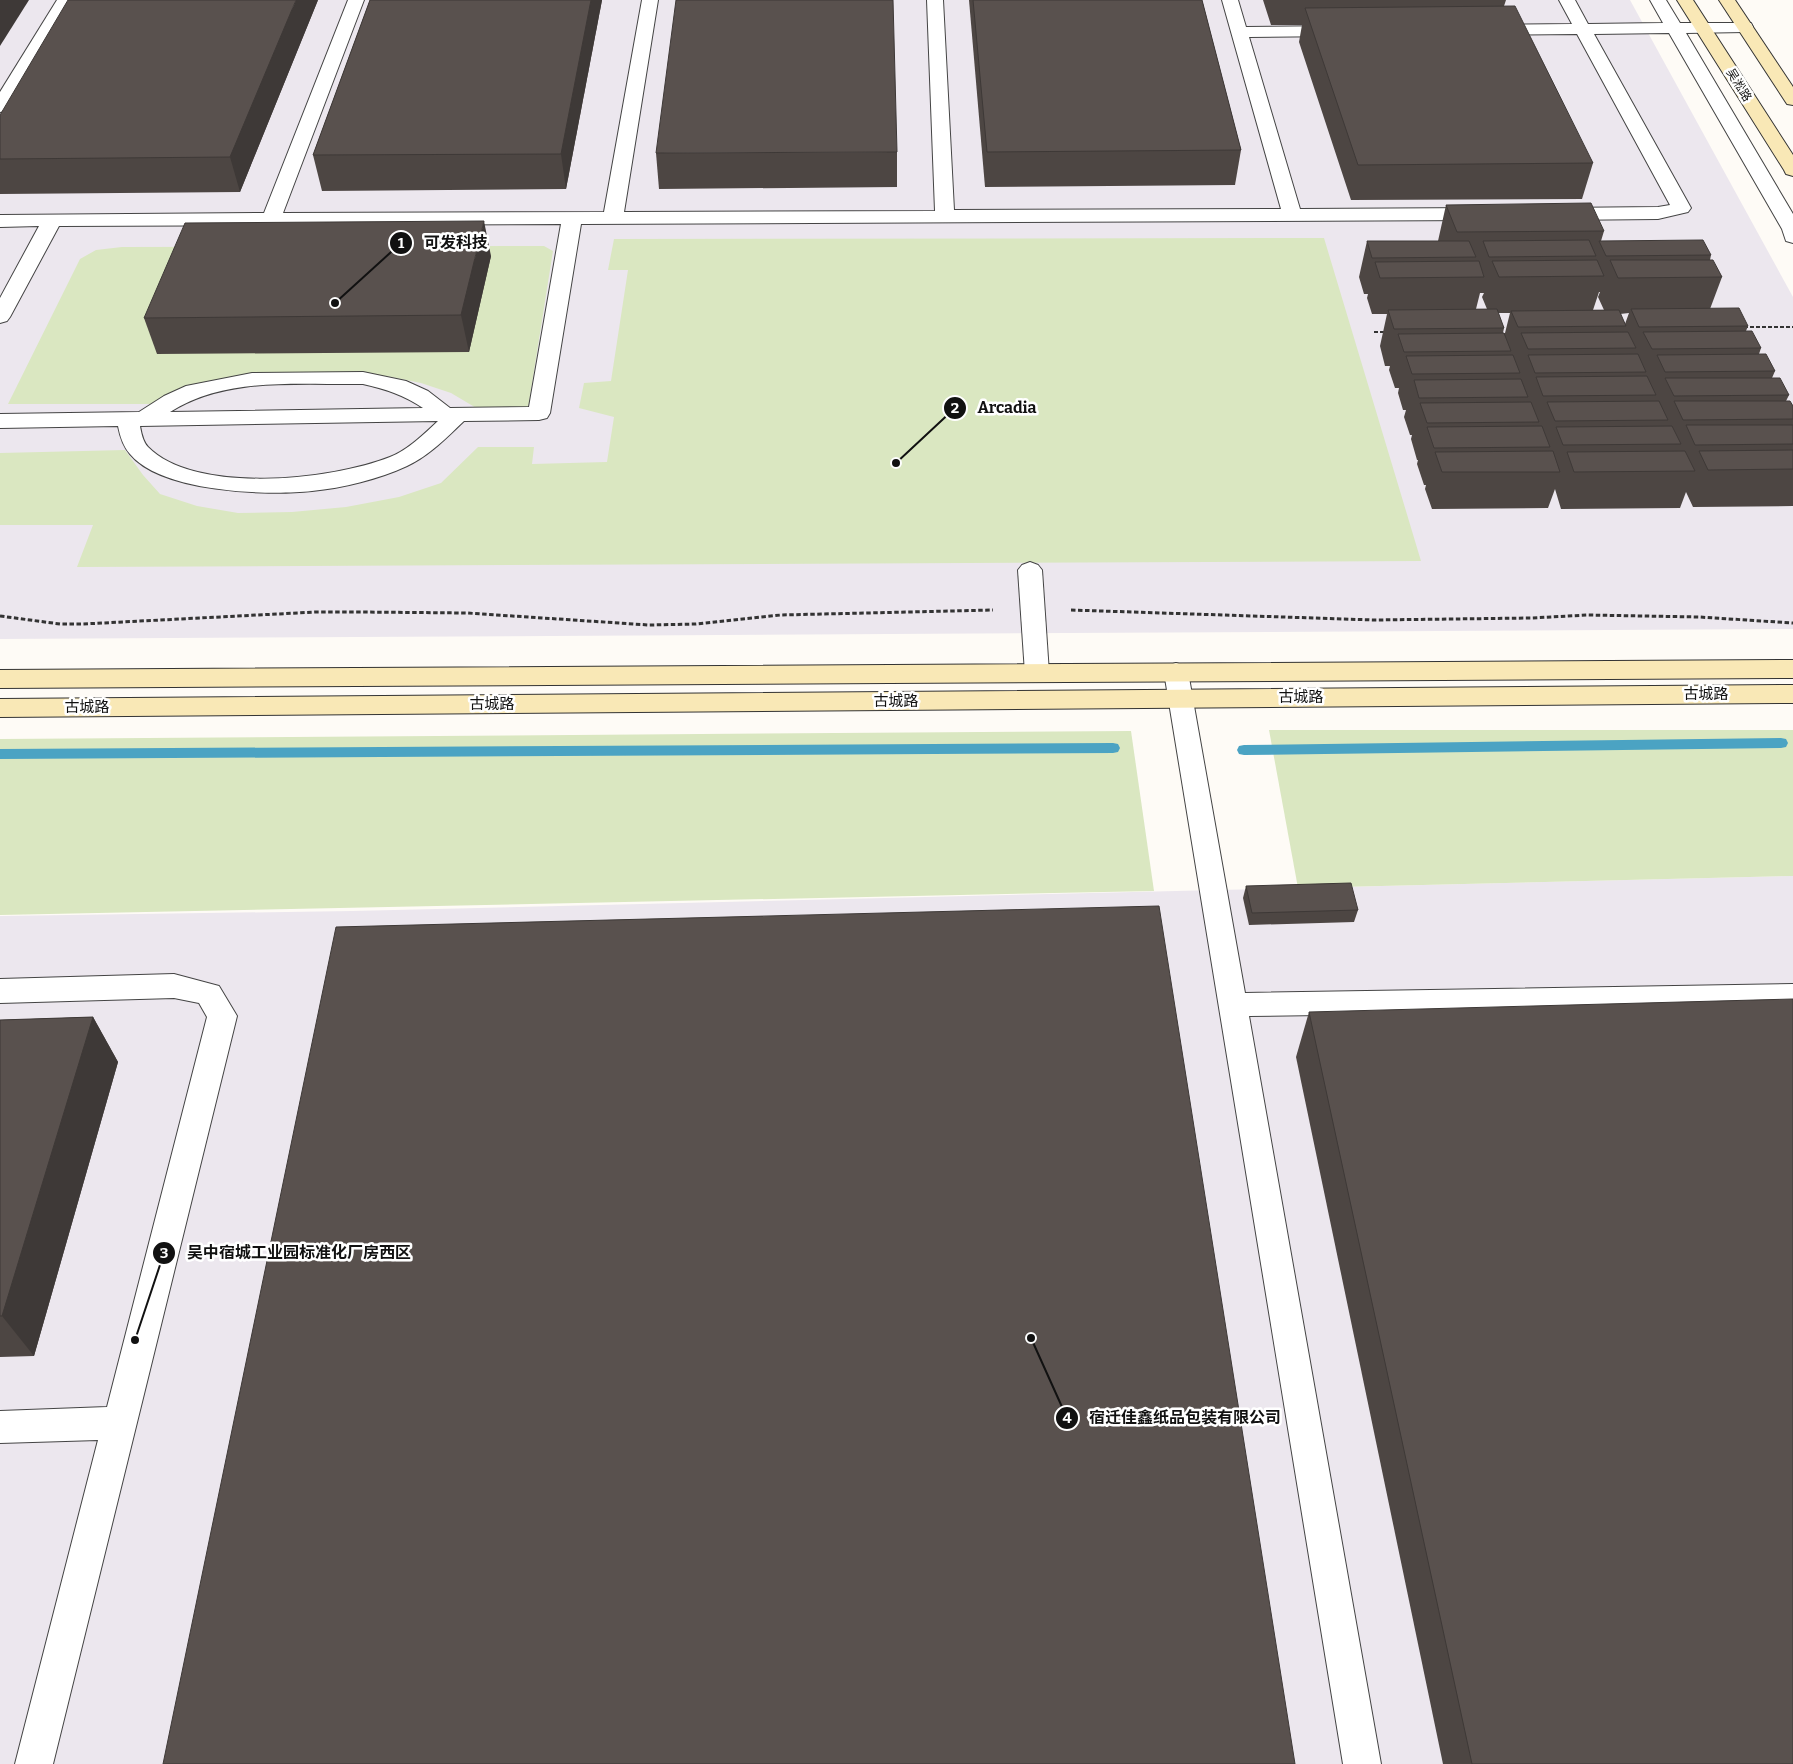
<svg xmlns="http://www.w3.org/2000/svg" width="1793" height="1764" viewBox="0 0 1793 1764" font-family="Bitter,'Noto Sans SC',serif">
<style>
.industrial{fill:#ece7ee}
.green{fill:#dae7c1}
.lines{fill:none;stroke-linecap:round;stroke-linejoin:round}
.stream{fill:#4ba3c3;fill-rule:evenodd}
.service-casing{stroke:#444;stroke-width:2}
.secondary-casing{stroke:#333;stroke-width:2}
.path-far1{stroke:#333;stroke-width:2;stroke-dasharray:4 2;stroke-linecap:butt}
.path{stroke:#333;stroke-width:3;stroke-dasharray:4.5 2.5;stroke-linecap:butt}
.service{fill:#fff;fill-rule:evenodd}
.secondary{fill:#f9e8b6;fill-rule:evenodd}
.wall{fill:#4d4643;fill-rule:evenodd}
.shaded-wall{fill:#3e3937}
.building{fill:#59514e;stroke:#3e3937}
.labels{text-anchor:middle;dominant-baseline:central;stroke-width:5;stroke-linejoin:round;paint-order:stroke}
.far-street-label{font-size:12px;fill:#111;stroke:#fff}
.street-label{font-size:15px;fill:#111;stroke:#fff}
.leader{fill:none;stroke:#111;stroke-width:2}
.callout-dot{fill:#111;stroke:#fff;stroke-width:2}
.mark-label{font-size:15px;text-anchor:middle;font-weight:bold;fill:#fff}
.callout-label{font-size:16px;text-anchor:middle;font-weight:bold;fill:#111;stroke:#fff;stroke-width:5;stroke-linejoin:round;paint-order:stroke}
</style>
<rect width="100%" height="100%" fill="#fefbf6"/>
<g class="industrial">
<polygon points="0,0 1630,0 1793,297 1793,629 0,639"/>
<polygon points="1793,876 1793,1764 0,1764 0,916 352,911"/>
</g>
<g class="green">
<polygon points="1324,238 1421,561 77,567 93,525 0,525 0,453 125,450 143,475 160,494 197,506 238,513 292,512 346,507 399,497 441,483 478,447 534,447 532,464 607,462 614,417 579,408 584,383 611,381 628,270 608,270 614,239"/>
<polygon points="544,246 553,251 528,409 478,409 451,393 421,383 386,376 238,378 164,402 150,404 8,404 80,259 96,250 122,247"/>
<polygon points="1269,730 1793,730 1793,876 1298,888"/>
<polygon points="1131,731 1154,891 0,915 0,739"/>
</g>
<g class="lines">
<g class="stream">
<polygon points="1781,738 1786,739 1788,743 1786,747 1781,748 1244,755 1239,754 1237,750 1239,746 1244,745"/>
<polygon points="1113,743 1118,744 1120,748 1118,752 1113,753 0,759 0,749"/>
</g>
<g class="service-casing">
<g id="service">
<polygon points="57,0 73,0 9,107 6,111 0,112 0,92"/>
<path d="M348 0H364L283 213 604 212 642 0H658L624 212 935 211 927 0H943L954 210 1281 209 1222 0H1238L1246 27 1338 26 1344 27 1346 31 1344 35 1338 36 1249 37 1300 209 1480 208 1487 210 1490 214 1487 218 1480 220 581 224 550 413 547 418 539 420 464 421C447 437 429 456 407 466 379 479 343 488 312 491 266 496 161 492 130 454 123 446 120 436 118 426L0 428V414L139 412 164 396 186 386 252 373 363 372 406 381 428 391 450 408 529 407 561 224 59 226 10 317 7 321 0 323V298L39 226 0 227V215L264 213ZM363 384C385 389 404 395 423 408L170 412C226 376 299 385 363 384ZM438 421C424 434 408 450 390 457 332 480 195 495 148 447 143 442 141 432 140 426Z"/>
<polygon points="1559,0 1575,0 1588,24 1663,23 1650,0 1666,0 1680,23 1751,23 1753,27 1751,31 1745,32 1686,33 1793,214 1793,243 1786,241 1782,229 1669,33 1594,34 1691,208 1688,212 1658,219 1558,220 1551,218 1548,214 1551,210 1558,208 1658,207 1670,205 1577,34 1489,35 1483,34 1481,30 1483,26 1489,25 1572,24"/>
<polygon points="1030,562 1038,565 1042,570 1049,673 1046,679 1037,682 1028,679 1025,673 1018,570 1022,565"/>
<polygon points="1176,663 1185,666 1188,672 1245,993 1793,984 1793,1008 1249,1016 1381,1764 1343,1764 1164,672 1167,666"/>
<polygon points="174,974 219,986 237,1016 53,1764 15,1764 98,1440 0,1443 0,1411 107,1407 207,1017 199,1003 174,998 0,1003 0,979"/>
</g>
</g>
<g class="secondary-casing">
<g id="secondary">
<polygon points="1677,0 1693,0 1793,155 1793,176 1786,174 1784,170"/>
<polygon points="1719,0 1735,0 1793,87 1793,105 1787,104"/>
<polygon points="1793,660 1793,678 0,688 0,670"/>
<polygon points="1793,685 1793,703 0,717 0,699"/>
</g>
</g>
<g class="path-far1">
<polyline points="1744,327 1793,327"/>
<polyline points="1374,332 1385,332"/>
</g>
<g class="path">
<polyline points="1071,610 1374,620 1531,618 1587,615 1699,617 1793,623"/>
<polyline points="0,616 60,624 83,624 316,612 361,612 467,613 649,625 696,624 781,615 993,610"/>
</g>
<use href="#service" class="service"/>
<use href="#secondary" class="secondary"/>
</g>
<g class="wall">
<polygon points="318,0 240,192 0,194 0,115"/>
<polygon points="370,0 602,0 566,189 322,191 313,155"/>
<polygon points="969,0 1202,0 1241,150 1235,185 985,187"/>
<polygon points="1263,0 1506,0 1504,6 1593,163 1582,199 1351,200 1299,42 1302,25 1271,25"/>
<polygon points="897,152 897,187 659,189 656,153"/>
<path d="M1446 205 1604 231 1601 241 1711 255 1710 260 1722 277 1710 309 1748 326 1746 331 1761 348 1759 354 1775 371 1772 378 1789 395 1786 401 1793 406V506L1693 507 1686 492 1680 508 1561 509 1555 489 1548 508 1432 509 1425 489 1426 485H1424L1417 464 1418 460H1417L1411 439 1412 435H1410L1404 417 1406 410H1403L1398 393 1399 388H1395L1389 370 1390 366H1385L1380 346 1387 314H1372L1367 298 1368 294H1364L1359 277 1367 241H1438ZM1599 292H1600L1598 297 1604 310H1593ZM1480 293H1484L1482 297 1487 309H1476ZM1498 313H1510L1505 333H1503L1504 328ZM1629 313 1625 324 1620 314Z"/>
<polygon points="491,256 469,352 157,354 144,318"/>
<polygon points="1246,886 1358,910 1354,922 1249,925 1243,898"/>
<polygon points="1309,1012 1793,1764 1443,1764 1296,1057"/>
<polygon points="93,1017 118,1062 34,1356 0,1357 0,1020"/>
</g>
<g class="shaded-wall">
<polygon points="0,0 29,0 0,46"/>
<polygon points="296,0 318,0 240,192 230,157"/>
<polygon points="591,0 602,0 566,189 561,154"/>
<polygon points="484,221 491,256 469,352 461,315"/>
<polygon points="93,1017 118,1062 34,1356 2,1316"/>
</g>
<g class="building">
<polygon points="68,0 296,0 230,157 0,159 0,115"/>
<polygon points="370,0 591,0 561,154 313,155"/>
<polygon points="676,0 893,0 897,152 656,153"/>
<polygon points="973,0 1202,0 1241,150 987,152"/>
<polygon points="1515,6 1593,163 1358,165 1305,8"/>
<polygon points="1591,203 1604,231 1457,232 1446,205"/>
<polygon points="484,221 461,315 144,318 185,223"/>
<polygon points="1589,240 1596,256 1489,257 1483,241"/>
<polygon points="1703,240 1711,255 1606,256 1599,241"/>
<polygon points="1367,241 1469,241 1476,257 1372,258"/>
<polygon points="1597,260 1604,276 1499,277 1492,261"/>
<polygon points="1610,260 1713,260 1722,277 1618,278"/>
<polygon points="1479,261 1484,277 1380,278 1375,262"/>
<polygon points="1739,308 1748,326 1639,327 1631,309"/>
<polygon points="1497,309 1504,328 1394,329 1388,310"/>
<polygon points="1619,310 1626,326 1518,327 1511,311"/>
<polygon points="1752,331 1761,348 1652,349 1643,332"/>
<polygon points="1628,332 1636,348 1528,349 1521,333"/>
<polygon points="1504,333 1511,351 1404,352 1398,334"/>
<polygon points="1638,354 1646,372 1535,373 1528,355"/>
<polygon points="1766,354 1775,371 1665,372 1657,355"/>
<polygon points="1513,355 1520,373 1412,374 1406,356"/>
<polygon points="1647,376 1656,395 1543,396 1536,377"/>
<polygon points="1665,378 1780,378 1789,395 1674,396"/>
<polygon points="1521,379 1528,397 1419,398 1414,380"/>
<polygon points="1659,401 1668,420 1555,421 1547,402"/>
<polygon points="1674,401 1790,401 1793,406 1793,419 1683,420"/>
<polygon points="1531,402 1539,422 1427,423 1420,403"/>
<polygon points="1686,425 1793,425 1793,444 1695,445"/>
<polygon points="1542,426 1550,447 1434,448 1427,427"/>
<polygon points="1672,426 1681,444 1563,445 1556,427"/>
<polygon points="1793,450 1793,469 1708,470 1699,451"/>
<polygon points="1553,451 1560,472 1442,472 1435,452"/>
<polygon points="1685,451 1695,471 1574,472 1567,452"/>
<polygon points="1351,883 1358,910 1252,913 1246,886"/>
<polygon points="1159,906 1295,1764 163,1764 336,927"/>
<polygon points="1793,999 1793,1764 1472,1764 1309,1012"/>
<polygon points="93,1017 2,1316 0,1316 0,1020"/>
</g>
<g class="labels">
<g class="far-street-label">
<text transform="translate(1739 85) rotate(58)">吴淞路</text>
</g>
<g class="street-label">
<text x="1706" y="694">古城路</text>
<text x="1301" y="697">古城路</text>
<text x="896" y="701">古城路</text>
<text x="492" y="704">古城路</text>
<text x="87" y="707">古城路</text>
</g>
</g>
<path class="leader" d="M335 303L401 243M896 463L955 408M135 1340L164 1253M1031 1338L1067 1418"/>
<g class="callout-dot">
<circle cx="335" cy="303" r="5"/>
<circle cx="896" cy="463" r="5"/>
<circle cx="135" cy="1340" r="5"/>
<circle cx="1031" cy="1338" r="5"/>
<circle cx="401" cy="243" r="12"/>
<circle cx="955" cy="408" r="12"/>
<circle cx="164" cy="1253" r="12"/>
<circle cx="1067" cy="1418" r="12"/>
</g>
<g class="mark-label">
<text x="401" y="248">1</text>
<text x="955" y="413">2</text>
<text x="164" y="1258">3</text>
<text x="1067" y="1423">4</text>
</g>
<g class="callout-label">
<text x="456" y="248">可发科技</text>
<text x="1007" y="413">Arcadia</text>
<text x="299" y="1258">吴中宿城工业园标准化厂房西区</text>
<text x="1185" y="1423">宿迁佳鑫纸品包装有限公司</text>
</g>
</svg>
